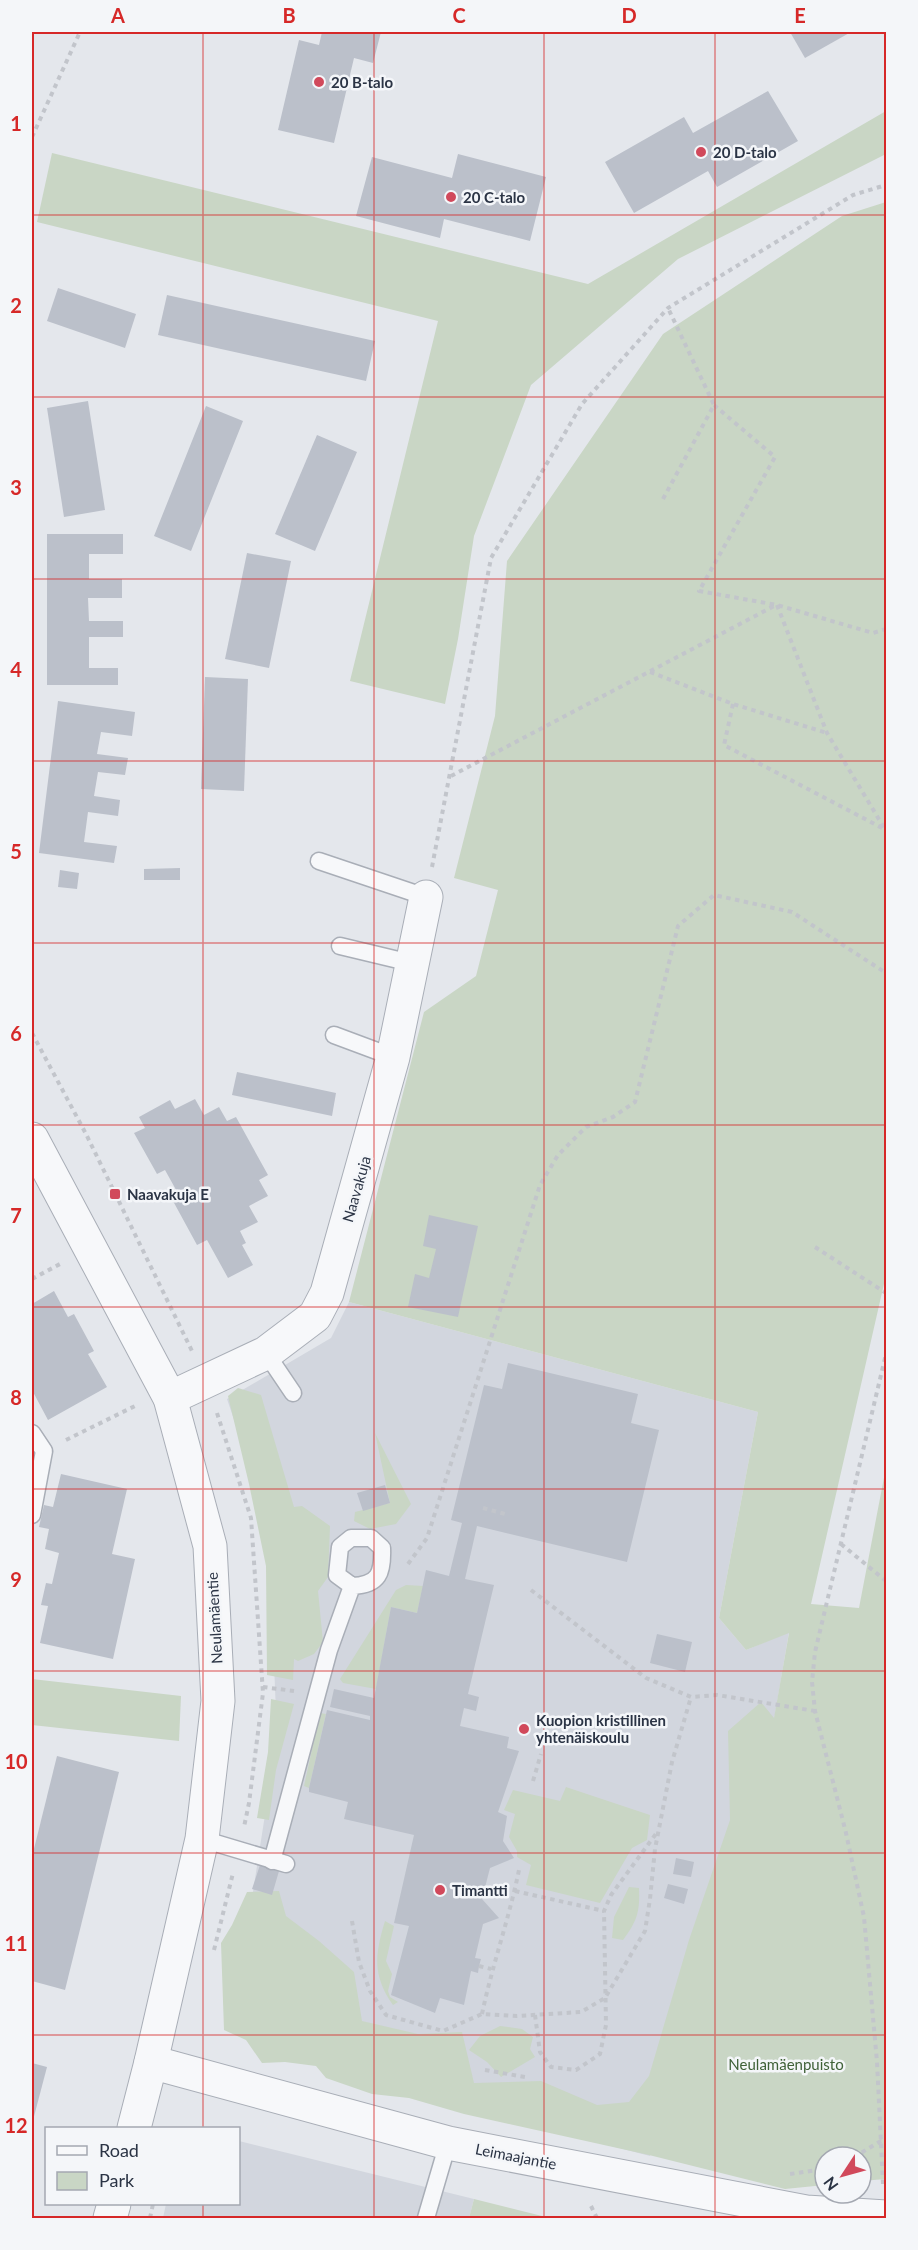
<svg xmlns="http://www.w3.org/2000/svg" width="918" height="2250" viewBox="0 0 918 2250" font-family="Lato,sans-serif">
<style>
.built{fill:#d2d6de}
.green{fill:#c9d6c5}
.building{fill:#bbc0ca}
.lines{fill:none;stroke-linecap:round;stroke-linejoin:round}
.service-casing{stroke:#a9aeb7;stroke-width:19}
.minor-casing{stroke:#a9aeb7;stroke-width:35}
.tertiary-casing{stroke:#a9aeb7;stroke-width:35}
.path{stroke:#c2c5cb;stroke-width:4;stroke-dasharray:4.5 4.5;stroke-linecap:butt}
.service{stroke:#f7f8fa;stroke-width:16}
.minor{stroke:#f7f8fa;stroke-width:33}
.tertiary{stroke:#f7f8fa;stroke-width:33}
.grid{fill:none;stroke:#d62828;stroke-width:1.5;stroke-opacity:0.55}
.poi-dot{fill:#d1495b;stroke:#f4f6f9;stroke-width:2}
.labels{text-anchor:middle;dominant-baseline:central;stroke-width:5;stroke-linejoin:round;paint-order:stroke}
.poi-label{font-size:15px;font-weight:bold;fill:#2b3445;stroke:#f4f6f9;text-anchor:start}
.street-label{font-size:15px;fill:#2b3445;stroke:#f4f6f9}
.park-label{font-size:15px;fill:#3f6138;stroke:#f4f6f9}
.neatline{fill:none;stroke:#d62828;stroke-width:2}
.grid-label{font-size:20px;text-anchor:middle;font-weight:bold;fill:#d62828}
</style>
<rect width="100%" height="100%" fill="#e4e7ec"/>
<g class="built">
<polygon points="349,1302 758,1412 719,1618 746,1650 789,1632 774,1720 699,2006 650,2156 346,2077 250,1911 277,1738 270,1563 254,1479 227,1399 331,1338"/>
<polygon points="239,2141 474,2199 469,2218 163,2218 166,2204 238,2204"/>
</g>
<g class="green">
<polygon points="886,111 886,154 678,259 531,385 474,536 458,639 445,704 350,681 438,321 37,222 52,153 588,284"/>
<polygon points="886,202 886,1275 811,1604 859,1608 886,1467 886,2179 861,2181 861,2157 825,2157 825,2185 785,2189 649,2155 464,2114 409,2098 372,2094 326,2078 316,2066 285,2062 262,2063 246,2040 224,2030 221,1943 232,1925 247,1892 279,1891 286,1916 319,1941 354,1972 362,2021 418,2034 462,2032 474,2083 541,2081 597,2105 629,2102 649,2076 689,1940 730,1820 728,1731 761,1702 774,1718 789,1633 746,1650 719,1618 758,1412 349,1302 424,1012 476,976 498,890 454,878 495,716 507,561 663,334 842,216"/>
<polygon points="238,1388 261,1395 294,1507 302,1506 330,1526 328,1577 318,1591 323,1642 314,1654 298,1661 294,1659 293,1680 267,1675 266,1566 249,1484 228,1396"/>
<polygon points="375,1433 411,1504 396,1524 370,1529 354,1521 355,1512 390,1503"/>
<polygon points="406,1585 423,1586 417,1613 391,1607 376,1689 343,1683 340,1679 396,1590"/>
<polygon points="32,1679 181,1696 179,1741 32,1725"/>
<polygon points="271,1699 294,1704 276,1770 269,1820 257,1818 268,1752"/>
<polygon points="320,1713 326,1714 309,1788 304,1786"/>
<polygon points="566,1787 650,1815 647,1840 632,1848 600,1903 526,1885 531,1865 517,1857 517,1851 509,1837 515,1814 504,1810 513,1790 560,1801"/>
<path d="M629 1887 639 1888C640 1912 637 1921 623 1940L612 1938 614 1917Z"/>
<path d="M385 1921 394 1926 386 1961 392 1974 388 1991 390 1997 398 2002 393 2005C372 1975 375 1954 385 1921Z"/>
<polygon points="500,2026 522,2029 533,2037 530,2049 535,2057 501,2077 487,2062 469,2050 480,2036"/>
<polygon points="474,2199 550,2218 469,2218"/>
</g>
<g class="building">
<polygon points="322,32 381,32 373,63 354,58 334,143 278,130 299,40 319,45"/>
<polygon points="790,32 851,32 805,58"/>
<polygon points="768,91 798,141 717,187 708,171 634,213 605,162 684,117 693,133"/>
<polygon points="458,154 546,177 530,241 444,219 440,238 356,216 372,157 452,178"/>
<polygon points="58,288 136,314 125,348 47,321"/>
<polygon points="167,295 375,341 366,381 158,335"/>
<polygon points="88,401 105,510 64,517 47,408"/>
<polygon points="206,406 243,421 191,551 154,536"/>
<polygon points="317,435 357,452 315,551 275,534"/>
<polygon points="47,534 123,534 123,554 89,554 89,579 122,579 122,598 88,598 89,621 123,621 123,637 89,637 89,668 118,668 118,685 47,685"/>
<polygon points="247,553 291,561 269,668 225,659"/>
<polygon points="205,677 248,679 244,791 201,789"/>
<polygon points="58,701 135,712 132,736 101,732 97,754 128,758 125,775 98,772 94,796 120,800 118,816 88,812 84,842 117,846 114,863 39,853"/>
<polygon points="180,868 180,880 144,880 144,869"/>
<polygon points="60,870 79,873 77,889 58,887"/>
<polygon points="237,1072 336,1093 332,1116 232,1095"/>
<polygon points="195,1099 204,1115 219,1107 227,1121 236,1117 268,1175 259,1180 268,1196 249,1206 258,1222 240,1231 246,1243 242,1245 253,1265 228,1278 207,1240 197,1245 173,1201 180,1197 165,1170 157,1174 134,1133 145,1128 139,1117 170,1100 175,1109"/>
<polygon points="429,1215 478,1226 458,1317 408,1307 415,1274 429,1278 436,1249 423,1246"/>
<polygon points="54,1291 68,1317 74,1314 94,1351 88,1354 107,1387 48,1420 32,1390 32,1304"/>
<polygon points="508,1363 638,1394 631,1423 659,1430 627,1562 477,1526 465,1579 494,1585 468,1694 479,1697 476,1711 464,1708 460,1726 509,1737 507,1748 519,1751 498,1812 507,1816 503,1841 514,1858 490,1868 482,1899 499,1918 483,1924 475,1958 481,1959 479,1966 478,1973 471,1971 464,2005 440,1998 435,2013 391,1995 409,1926 394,1923 414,1835 344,1819 348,1802 309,1792 309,1788 327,1710 370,1720 370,1716 330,1707 334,1689 374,1698 391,1607 417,1613 426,1570 449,1576 462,1523 451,1520 484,1385 502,1389"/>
<polygon points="61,1474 127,1489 112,1554 135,1559 113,1659 40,1643 48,1606 41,1605 46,1583 52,1584 59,1553 45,1549 49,1529 39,1527 44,1505 53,1507"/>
<polygon points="385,1485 390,1503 363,1511 357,1493"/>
<polygon points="657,1634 692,1642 685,1672 650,1663"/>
<polygon points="57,1756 119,1772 65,1990 32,1981 32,1857"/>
<polygon points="676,1858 694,1862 691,1877 673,1874"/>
<polygon points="260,1865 279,1871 272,1895 252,1889"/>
<polygon points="668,1884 688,1889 684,1904 664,1898"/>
<polygon points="32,2063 47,2067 32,2124"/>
</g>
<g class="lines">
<g class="service-casing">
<g id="service">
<polyline points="319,861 426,897"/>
<polyline points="340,946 411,963"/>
<polyline points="334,1035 393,1057"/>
<polyline points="266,1353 293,1393"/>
<polyline points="32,1433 44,1451 32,1515"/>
<polyline points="202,1839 286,1864"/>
<path d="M272 1861 329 1650 352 1586 337 1575 340 1547 351 1538H371L382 1548C383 1573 379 1585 352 1586"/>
<polyline points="426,2218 448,2143"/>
</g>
</g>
<g class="minor-casing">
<polyline id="minor" points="170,1398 266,1353 315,1316 327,1293 393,1057 426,897"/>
</g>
<g class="tertiary-casing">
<g id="tertiary">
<polyline points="32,1139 170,1398 210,1546 218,1701 202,1839 151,2062 134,2128"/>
<polyline points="151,2062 448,2143 806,2212 886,2217"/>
<polyline points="110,2218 114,2204"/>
</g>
</g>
<g class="path">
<polyline points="32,137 80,32"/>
<polyline points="714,405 775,457 699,591 777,605 873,633 886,629"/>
<polyline points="663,499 714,405 668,308"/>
<polyline points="777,605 827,733 886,831"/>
<polyline points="650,672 733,704 827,733"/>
<polyline points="733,704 724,745 886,830"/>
<polyline points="451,776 776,605"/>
<polyline points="432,867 491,558 582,404 668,308 853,195 886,185"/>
<polyline points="32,1033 86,1134 192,1351"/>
<polyline points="815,1247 886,1293"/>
<polyline points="32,1279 60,1264"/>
<polyline points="217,1413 251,1518 263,1693 249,1803 244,1827"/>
<polyline points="66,1440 137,1405"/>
<polyline points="483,1508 505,1514"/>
<polyline points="841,1544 886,1581"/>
<polyline points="408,1564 427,1538 540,1185 558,1155 586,1127 613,1117 635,1102 678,926 714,895 792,912 886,973"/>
<polyline points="531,1590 646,1678 691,1697 717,1695 815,1711"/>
<polyline points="263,1687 294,1691"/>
<polyline points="533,1781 541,1754"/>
<polyline points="515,1891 604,1911"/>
<polyline points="352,1921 359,1962 370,1991 386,2015 443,2031 482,2014 517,2016 581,2012 605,1998 645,1931 650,1899 655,1849 672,1762 691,1697"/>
<polyline points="214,1950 233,1873"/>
<polyline points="479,1966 491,1969"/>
<path d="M482 2014C492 1966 509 1919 519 1870"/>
<polyline points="535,2015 540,2052 551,2067 576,2070 600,2054 606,2025 604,1911 611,1895 658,1831"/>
<polyline points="485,2070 525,2077"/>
<polyline points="854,2157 881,2141 886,2143"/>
<polyline points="790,2174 825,2169"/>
<polyline points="883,2184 877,2062 864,1917 846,1833 815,1711 812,1682 815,1652 886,1354"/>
<polyline points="591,2206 597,2218"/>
<polyline points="150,2218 153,2204"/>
</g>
<use href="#service" class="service"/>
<use href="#minor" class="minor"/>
<use href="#tertiary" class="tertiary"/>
</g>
<path class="grid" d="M203 32V2128M374 32V2218M544 32V2218M715 32V2218M32 215H886M32 397H886M32 579H886M32 761H886M32 943H886M32 1125H886M32 1307H886M32 1489H886M32 1671H886M32 1853H886M32 2035H886M203 2204V2218"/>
<g class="poi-dot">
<circle cx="319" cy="82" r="6"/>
<circle cx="701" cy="152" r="6"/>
<circle cx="451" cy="197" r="6"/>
<rect x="109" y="1188" width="12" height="12" rx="3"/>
<circle cx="524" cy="1729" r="6"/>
<circle cx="440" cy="1890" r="6"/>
</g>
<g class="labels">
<g class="poi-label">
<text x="331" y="82">20 B-talo</text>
<text x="713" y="152">20 D-talo</text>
<text x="463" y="197">20 C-talo</text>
<text x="127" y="1194">Naavakuja E</text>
<text x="536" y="1720">Kuopion kristillinen<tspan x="536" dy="17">yhtenäiskoulu</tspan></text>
<text x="452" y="1890">Timantti</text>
</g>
<g class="street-label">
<text transform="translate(356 1189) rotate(-74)">Naavakuja</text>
<text transform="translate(214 1618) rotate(-93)">Neulamäentie</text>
<text transform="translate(516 2156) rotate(11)">Leimaajantie</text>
</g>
<g class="park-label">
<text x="786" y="2064">Neulamäenpuisto</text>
</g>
</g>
<rect width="918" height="2250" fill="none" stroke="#f4f6f9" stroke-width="66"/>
<rect x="45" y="2127" width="195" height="78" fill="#f4f6f9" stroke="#a4a8b1" stroke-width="1.5"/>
<rect x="57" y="2146" width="30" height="9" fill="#f7f8fa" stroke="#a4a8b1" stroke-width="1.5"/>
<text x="99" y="2157" font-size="18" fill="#2b3445">Road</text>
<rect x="57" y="2172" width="30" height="18" fill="#c9d6c5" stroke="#a4a8b1" stroke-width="1.5"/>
<text x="99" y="2187" font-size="18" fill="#2b3445">Park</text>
<g transform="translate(843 2175) rotate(234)"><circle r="28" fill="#f4f6f9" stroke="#a4a8b1" stroke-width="1.5"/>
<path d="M0-4.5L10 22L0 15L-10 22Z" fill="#d1495b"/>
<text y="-9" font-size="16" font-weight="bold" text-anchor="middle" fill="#2b3445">N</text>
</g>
<rect x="33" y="33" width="852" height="2184" class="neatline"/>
<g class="grid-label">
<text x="118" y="23">A</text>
<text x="289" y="23">B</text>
<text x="459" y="23">C</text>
<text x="629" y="23">D</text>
<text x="800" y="23">E</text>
<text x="16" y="131">1</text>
<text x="16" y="313">2</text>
<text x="16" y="495">3</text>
<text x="16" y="677">4</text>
<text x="16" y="859">5</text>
<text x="16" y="1041">6</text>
<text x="16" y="1223">7</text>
<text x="16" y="1405">8</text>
<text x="16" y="1587">9</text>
<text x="16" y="1769">10</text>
<text x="16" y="1951">11</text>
<text x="16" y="2133">12</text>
</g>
</svg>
